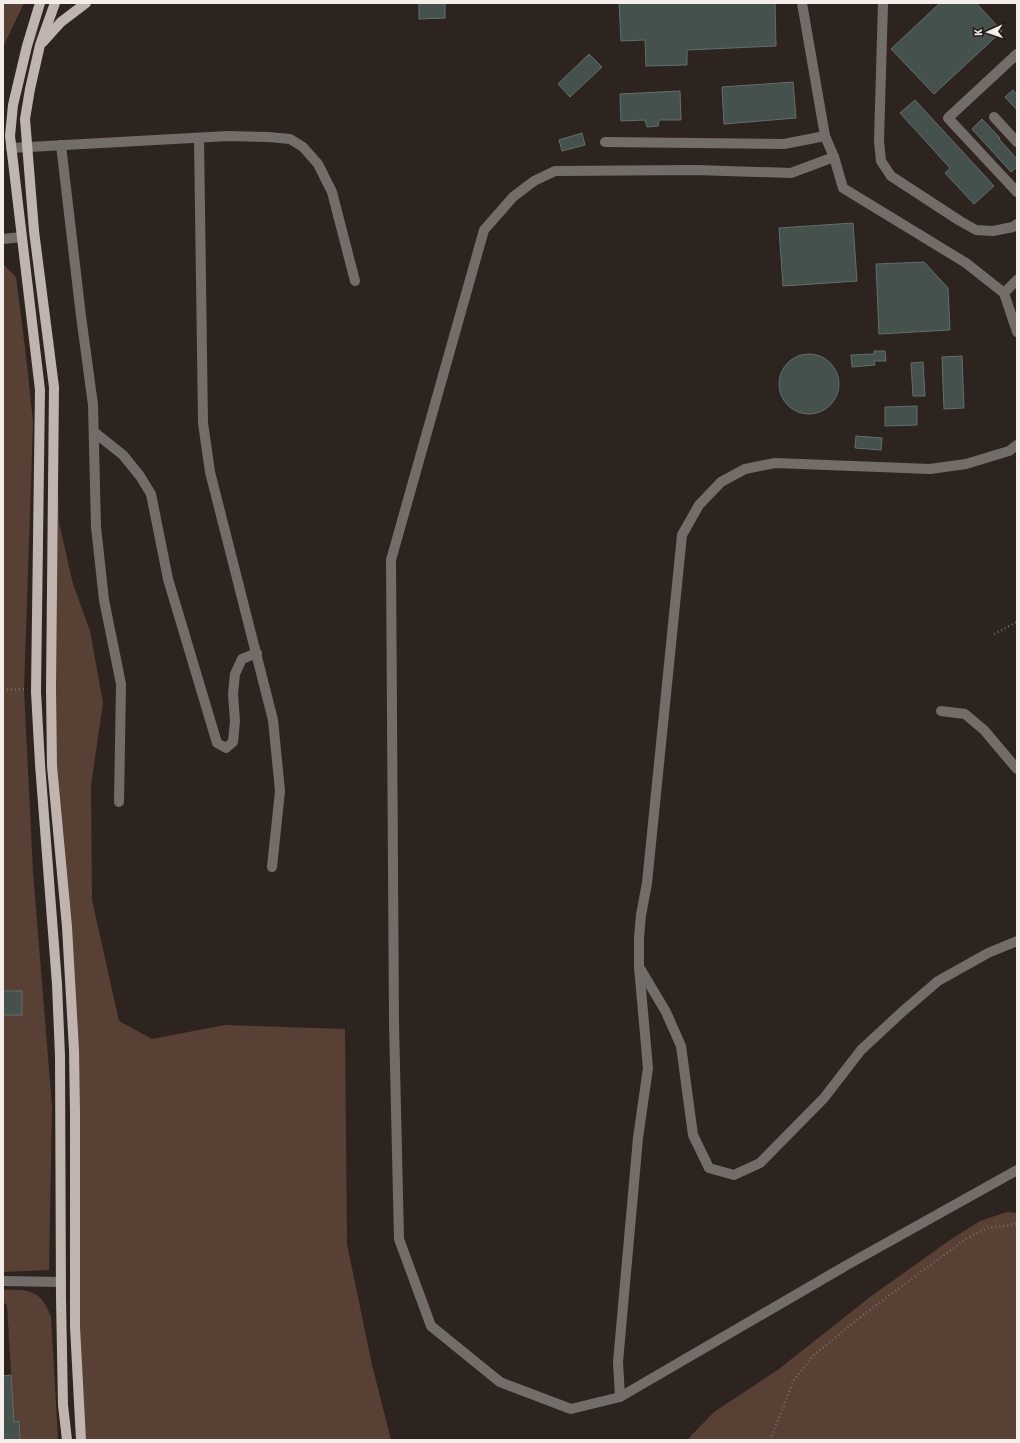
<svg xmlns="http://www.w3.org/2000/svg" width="1020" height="1443" viewBox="0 0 1020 1443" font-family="'Fira Sans Condensed',sans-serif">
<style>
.green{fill:#584035}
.building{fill:#45514c;stroke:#636f69}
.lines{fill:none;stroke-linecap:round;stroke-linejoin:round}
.path{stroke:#746b67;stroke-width:2.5;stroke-dasharray:1 3;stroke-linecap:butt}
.minor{stroke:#736d6a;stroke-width:10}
.major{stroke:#c0b4af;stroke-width:10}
</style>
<rect width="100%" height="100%" fill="#2e241f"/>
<g class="green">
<polygon points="3,3 24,3 3,47"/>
<polygon points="3,264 16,277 27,364 33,422 24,690 33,872 52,1106 49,1270 3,1272"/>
<polygon points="57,448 59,523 73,584 90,631 103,703 91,785 92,900 119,1021 152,1039 225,1025 345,1029 347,1244 372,1365 391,1440 81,1440 79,1405 79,1119 52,766"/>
<polygon points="1007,1212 1017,1213 1017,1440 687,1440 714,1412 779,1369 870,1297 950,1240 980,1221"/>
<path d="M3 1290C30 1289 42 1291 51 1317L58 1440H20L19 1421 14 1422 7 1305 3 1302Z"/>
</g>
<g class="building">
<polygon points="419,3 445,3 445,18 419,19"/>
<polygon points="619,3 775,3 776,46 687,50 687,65 646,66 645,40 621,41"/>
<polygon points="940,3 976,3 1002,31 934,94 891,49"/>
<polygon points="589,54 602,67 570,97 558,84"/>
<polygon points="793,82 796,118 724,124 722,87"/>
<polygon points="1013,90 1017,95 1017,110 1005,97"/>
<polygon points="680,91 681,120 659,120 658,126 647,127 645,120 621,121 620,94"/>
<polygon points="915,100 994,186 974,204 945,173 950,168 900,113"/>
<polygon points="982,119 1000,138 999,139 1017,159 1017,167 1011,172 972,129"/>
<polygon points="582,133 585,145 562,151 559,140"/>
<polygon points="853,223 857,281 783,286 779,228"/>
<polygon points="924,262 948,288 950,330 879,334 876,264"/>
<polygon points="874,351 885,351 886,361 874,361 875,365 852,367 851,355 874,354"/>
<circle cx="809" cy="384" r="30"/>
<polygon points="962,356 964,408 944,409 942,357"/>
<polygon points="923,362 925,396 913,396 911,363"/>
<polygon points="917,406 917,425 885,426 885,407"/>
<polygon points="856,436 882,438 881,450 855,448"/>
<rect x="3" y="991" width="19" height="24"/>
<polygon points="11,1375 14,1422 19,1421 20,1440 3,1440 3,1376"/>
</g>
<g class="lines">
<g class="path">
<polyline points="994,634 1017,622"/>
<polyline points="3,690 26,689"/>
<polyline points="770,1440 794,1380 814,1355 863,1315 967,1238 988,1228 1017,1224"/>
</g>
<g class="minor">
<polyline points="802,3 825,136 834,157 843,188 966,263 1004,293 1017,280"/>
<polyline points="883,3 879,141 881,161 891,176 960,221 976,230 993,231 1013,227 1017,224"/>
<polyline points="1017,54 948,118 1017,192"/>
<polyline points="994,117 1017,142"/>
<polyline points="199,138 203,423 210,472 273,720 280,791 272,867"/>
<polyline points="605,142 784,144 825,136"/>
<polyline points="61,145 81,316 93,405 96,527 104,600 121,684 119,802"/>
<polyline points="11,148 228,136 268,137 290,139 303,147 318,164 332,192 355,281"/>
<polyline points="834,157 791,173 696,170 555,171 534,181 513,197 484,230 391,560 394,1023 399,1239 431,1326 500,1382 571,1409 620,1397 847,1265 1017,1170"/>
<polyline points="3,239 22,237"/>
<polyline points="1004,293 1017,332"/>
<polyline points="94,432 123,455 140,476 151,494 168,579 217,743 226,748 233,742 235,721 233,694 235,674 242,659 257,653"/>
<polyline points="941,711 965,714 984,730 1017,769"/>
<polyline points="641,970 666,1012 681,1046 693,1135 709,1168 734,1175 760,1163 824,1098 861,1050 902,1012 938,981 988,953 1017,941"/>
<polyline points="3,1281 61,1282"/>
<polyline points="620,1397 618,1362 638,1138 648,1068 639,967 639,938 641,915 647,883 682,535 699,505 721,482 745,469 775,463 930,469 966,464 1009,451 1017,445"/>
</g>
<g class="major">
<polyline points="40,3 27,46 13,105 10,136 40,390 36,692 40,764 57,984 60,1056 61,1298 63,1405 67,1440"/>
<polyline points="55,3 40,45 30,89 25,119 34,231 54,387 51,689 52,766 67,927 74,1050 75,1113 75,1327 81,1440"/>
<polyline points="43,42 61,22 86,3"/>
</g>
</g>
<rect width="1020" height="1443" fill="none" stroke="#f4edea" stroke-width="8"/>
<g transform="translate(988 32) rotate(267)" stroke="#241a16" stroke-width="3" paint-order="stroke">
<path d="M0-3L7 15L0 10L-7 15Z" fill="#f4edea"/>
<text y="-6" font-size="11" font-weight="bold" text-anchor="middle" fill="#f4edea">K</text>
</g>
</svg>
